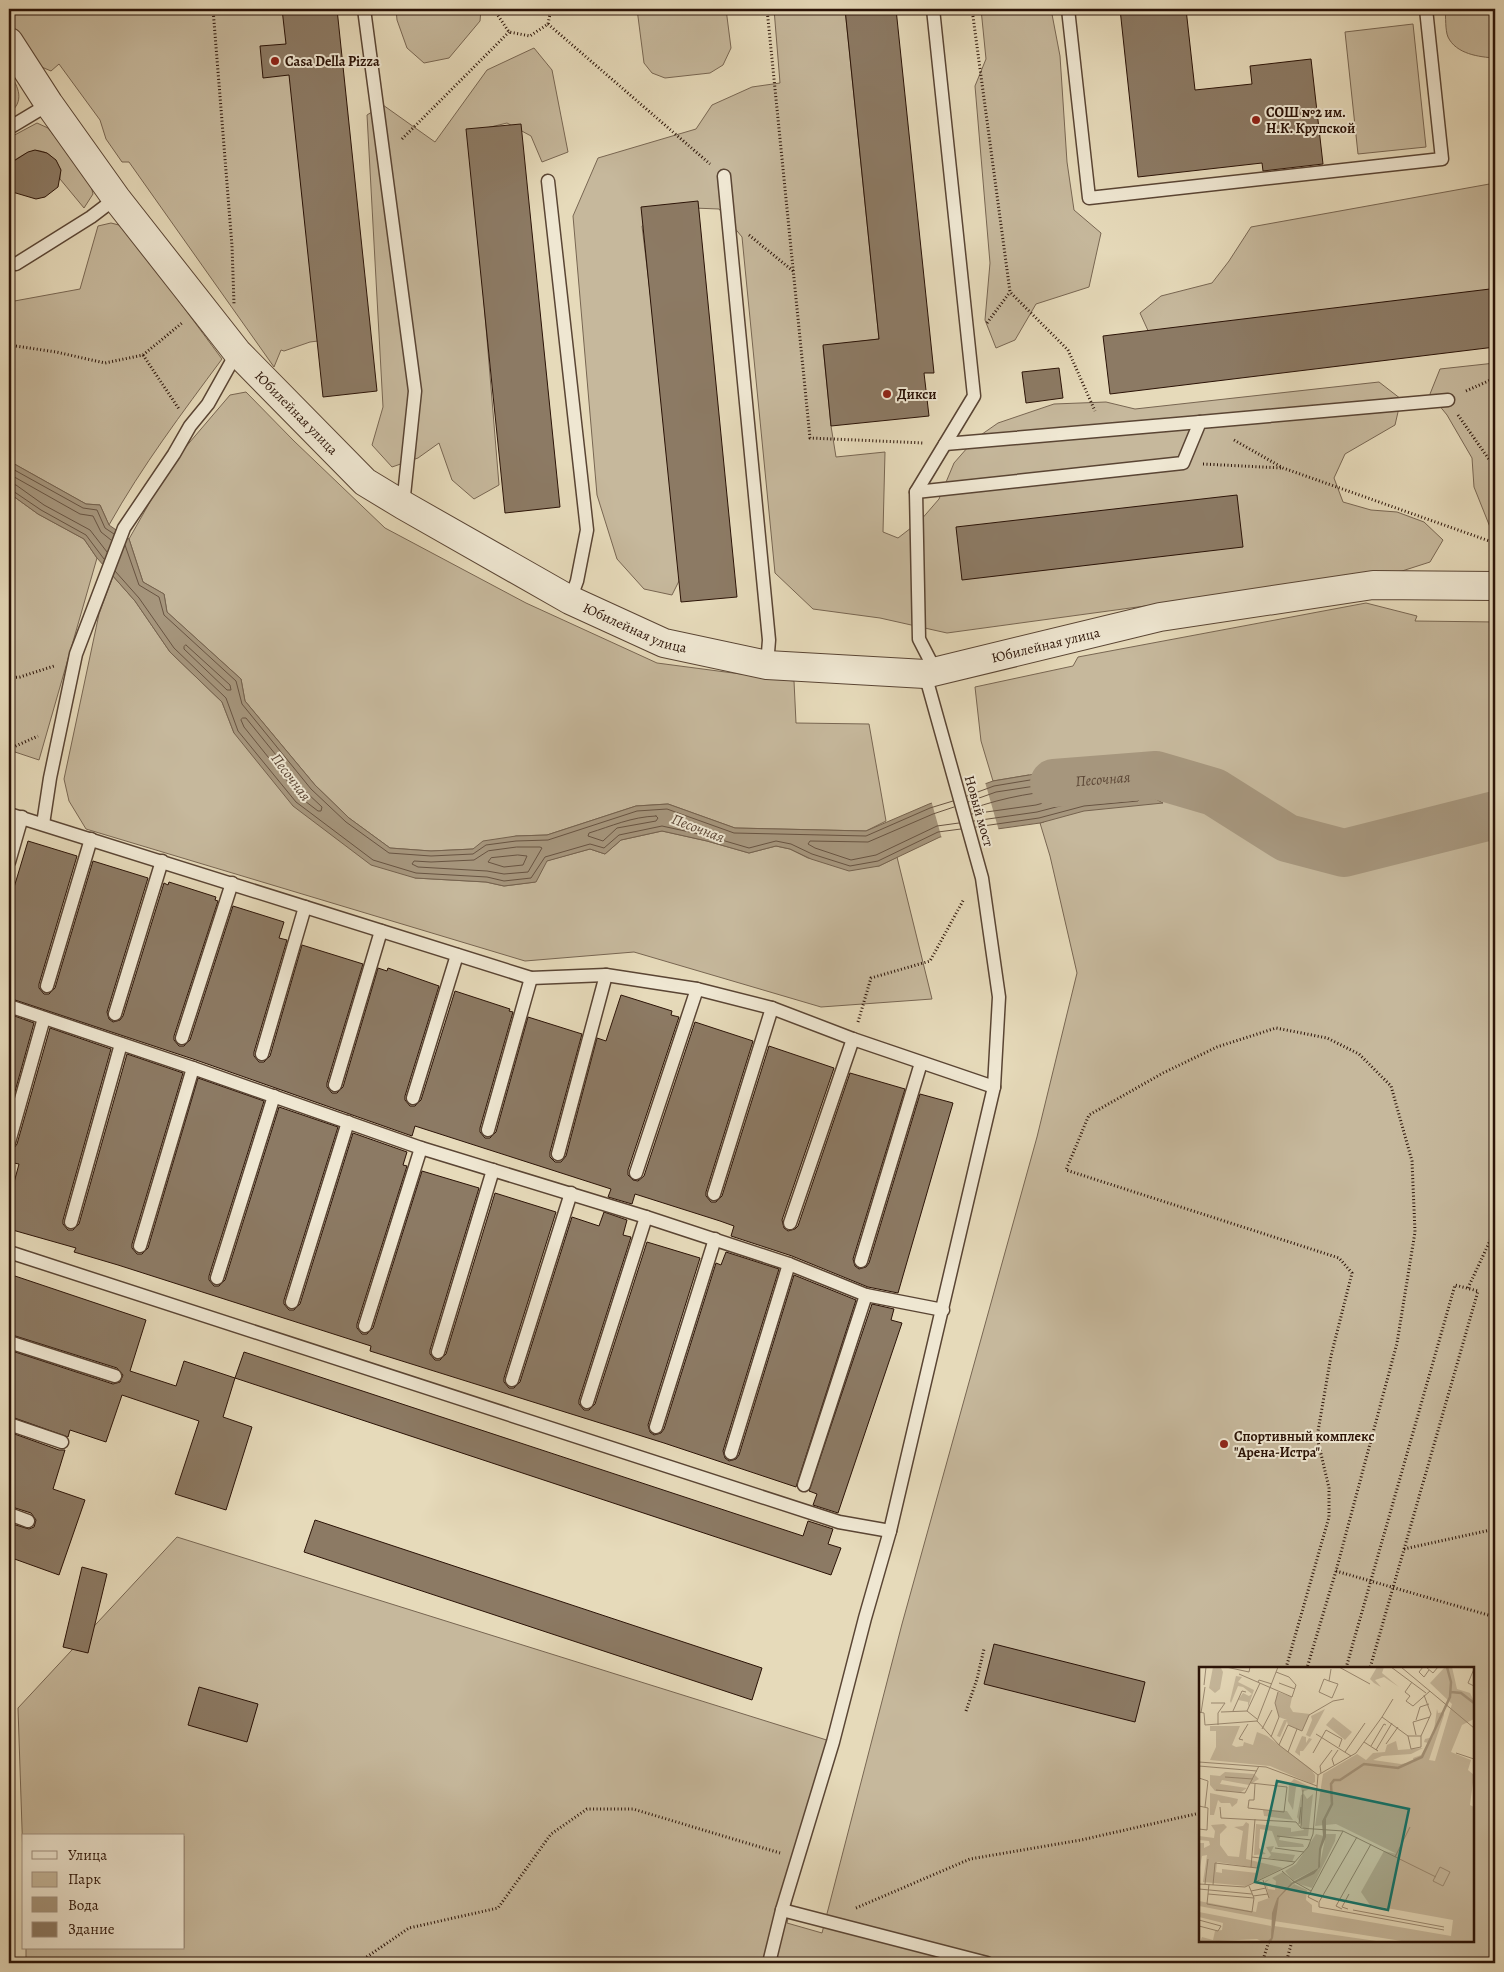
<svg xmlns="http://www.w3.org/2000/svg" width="1504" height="1972" viewBox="0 0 1504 1972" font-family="Alegreya,serif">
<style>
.green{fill:#c6b89c;stroke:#786652;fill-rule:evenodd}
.water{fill:#a6967d;stroke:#75624e}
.pier{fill:#e6daba}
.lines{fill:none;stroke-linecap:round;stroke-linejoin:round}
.shore{stroke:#685442;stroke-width:1}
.river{stroke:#a6967d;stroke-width:48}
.building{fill:#8c7a64;stroke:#2b1307}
.service-casing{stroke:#5a4534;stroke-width:15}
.tertiary-casing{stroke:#5a4534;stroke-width:30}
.path{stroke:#2b1307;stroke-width:3;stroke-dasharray:1 2.5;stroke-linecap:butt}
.service{stroke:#efe7d2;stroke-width:12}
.tertiary{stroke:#efe7d2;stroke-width:28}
.poi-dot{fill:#8f2418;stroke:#efe7d2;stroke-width:2}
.labels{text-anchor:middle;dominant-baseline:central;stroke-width:4;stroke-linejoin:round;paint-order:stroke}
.poi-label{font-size:14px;font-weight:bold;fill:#2b1307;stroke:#efe7d2;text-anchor:start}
.street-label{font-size:14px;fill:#2b1307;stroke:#efe7d2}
.water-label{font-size:15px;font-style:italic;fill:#5c4736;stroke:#efe7d2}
.inset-river{fill:none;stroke:#a6967d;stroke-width:2.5}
.inset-road{fill:none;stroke:#9b8a72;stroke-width:1}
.view{fill:#0f766e;fill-opacity:0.15;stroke:#0f766e;stroke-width:2.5}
.inset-edge{fill:none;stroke:#2b1307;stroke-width:2.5}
</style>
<rect width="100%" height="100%" fill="#e6daba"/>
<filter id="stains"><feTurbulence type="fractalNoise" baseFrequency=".004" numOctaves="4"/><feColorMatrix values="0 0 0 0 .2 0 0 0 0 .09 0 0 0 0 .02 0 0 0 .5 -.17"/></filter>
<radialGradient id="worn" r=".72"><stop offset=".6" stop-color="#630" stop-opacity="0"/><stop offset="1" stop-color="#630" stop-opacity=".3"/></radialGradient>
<g class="green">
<polygon points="9,9 292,9 318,341 310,342 284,351 281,350 274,367 129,162 122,162 106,139 100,120 59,64 51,71 25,60 9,31"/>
<polygon points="396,9 481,9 480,21 449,58 424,63 407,48 397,20"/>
<polygon points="637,9 726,9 731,48 723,65 710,73 665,78 652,73 644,63"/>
<polygon points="774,9 845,9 879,339 823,346 831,426 836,457 885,452 883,532 898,538 920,521 939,499 954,463 975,439 998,423 1054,404 1106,402 1135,409 1379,382 1401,399 1395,425 1345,454 1334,478 1343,502 1371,510 1397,512 1424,522 1443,540 1430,562 1402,571 947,633 880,618 813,609 775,573 742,237 719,209 693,208 667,212 642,226 684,571 672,595 644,589 617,559 597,495 573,216 598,158 696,129 712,105 752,87 780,83"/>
<polygon points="981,9 1051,9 1060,56 1067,162 1074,210 1101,233 1089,287 1036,304 1015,340 996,348 985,320 990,263 975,86 986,59"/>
<path d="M1445 9H1495V58C1479 57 1456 54 1448 37 1445 30 1446 17 1445 9Z"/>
<polygon points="1413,24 1426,147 1358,154 1345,32"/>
<polygon points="534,48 552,70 568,152 542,162 531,136 507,123 470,132 499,485 474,499 452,480 439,443 418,458 392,467 372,445 383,407 367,115 383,105 435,142 487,70"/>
<path d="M9 73C19 87 25 102 9 113Z"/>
<path d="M37 123 48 128 90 182 93 194 84 208 60 179C61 163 48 146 30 152 23 154 15 160 9 164V138Z"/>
<polygon points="1495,183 1495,309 1479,298 1150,335 1140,313 1161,296 1212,283 1229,261 1251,227"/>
<path d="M111 223 123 226 222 359C182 413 142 466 109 525L100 505 86 504 9 461V302L80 289 98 226Z"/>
<polygon points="1495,363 1495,532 1492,532 1474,487 1472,458 1447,415 1430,394 1440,369"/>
<polygon points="246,392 294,441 385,528 526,603 657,663 794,681 796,723 869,724 886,821 866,831 735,828 668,804 636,806 547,835 516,836 473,849 431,851 390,848 349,818 315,785 245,701 241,679 167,612 164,594 143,582 129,539 172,463 230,395"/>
<polygon points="9,493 38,514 84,539 97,558 39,760 9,750"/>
<polygon points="113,576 135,601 170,652 222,702 234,733 415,878 486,882 504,886 535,882 546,861 590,849 605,854 621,840 662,831 707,841 749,853 776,846 790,849 808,858 879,866 897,857 932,999 821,1007 634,952 525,961 86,829 69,801 64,779 99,614"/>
<path d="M1366 603 1417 616 1415 621 1495 622V1963H26V1948H184V1836H24V1888L18 1708 177 1537 833 1742 810 1816 787 1923 822 1933 902 1624 1037 1137 1077 973 1050 856 1040 823 1044 822 1029 775 993 781 981 741 975 687 1073 666 1078 657ZM1200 1668H1473V1941H1200Z"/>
</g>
<polygon class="water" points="9,461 86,504 100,505 109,525 129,539 143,582 164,594 167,612 241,679 245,701 315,785 349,818 390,848 431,851 473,849 483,841 516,836 547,835 636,806 668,804 735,828 866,831 929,804 993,781 1053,771 1101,769 1163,803 1084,811 1040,823 940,837 879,866 849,871 811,859 790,849 776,846 749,853 707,841 662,831 621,840 605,854 590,849 547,861 536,882 504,886 486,882 415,878 371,865 293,806 234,733 222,702 170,652 135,601 97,558 84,539 38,514 9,493"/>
<polygon class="pier" points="985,782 999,831 942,839 931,800"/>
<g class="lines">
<g class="shore">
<polyline points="9,467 83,508 97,510 105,528 114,534"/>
<polyline points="9,474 80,514 93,516 101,532 111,540"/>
<polyline points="9,483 16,485 44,505 90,530 107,552"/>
<polyline points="9,490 13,491 41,510 86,535 104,559"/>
<polyline points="125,545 139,585 159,597 164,615 236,681 242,704 311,789 346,822 389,853 431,856 473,854 486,845 516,841 548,840 637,811 667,809 734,833 866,836 930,808 953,801"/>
<polyline points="115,571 139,598 174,648 226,698 238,731 296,802 373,860 416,873 487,877 504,881 531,878 545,857 590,844 604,848 619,835 662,826 708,836 749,848 776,841 791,844 812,854 850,866 878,861 938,832 961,829"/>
<polygon points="186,645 230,685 231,690 227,690 184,649 184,647"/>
<polygon points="243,718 246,718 306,792 322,807 321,811 318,811 301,798 244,727 241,720"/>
<polyline points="967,796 994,786 1054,776 1099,774 1140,798 1138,801 1084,806 1039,818 976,827"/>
<polyline points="968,802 996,792 1055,783 1098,781 1120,793 1118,796 1083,800 1037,812 974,821"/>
<polyline points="954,807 933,814 868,842 810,841 808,844 815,848 851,860 876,855 937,826 959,823"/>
<path d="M971 809C1004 797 1040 791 1075 789L1077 791 1076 794 1036 805 972 814"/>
<path d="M656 816 658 818 656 821 617 828 603 841 588 836 589 833C612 826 631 817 656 816Z"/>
<polygon points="517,847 540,847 542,848 528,872 504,874 487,871 418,867 412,864 414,861 431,862 474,860 488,851"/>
<polygon points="518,855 527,856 523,865 504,867 488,862 491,858"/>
</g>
<path class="river" id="s1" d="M1054 783 1156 775 1214 792 1287 838 1344 853 1495 815"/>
</g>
<g class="building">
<polygon points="282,9 337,9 377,391 323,397 289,75 263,78 260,46 286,44"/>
<polygon points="845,9 896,9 934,373 924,373 929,416 831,426 823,345 879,339"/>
<polygon points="1120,9 1186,9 1195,90 1252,84 1250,66 1311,59 1323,164 1263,171 1262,163 1138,177"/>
<polygon points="521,124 560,507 505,513 466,129"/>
<polygon points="35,150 47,153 56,160 61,170 58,187 45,197 36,199 9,191 9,164 28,152"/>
<polygon points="698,201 737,597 681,602 641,207"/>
<polygon points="1490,289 1495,347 1110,394 1103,336"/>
<polygon points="1059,368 1063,398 1026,403 1022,372"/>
<polygon points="1237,495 1243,547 962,580 956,527"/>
<polygon points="28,841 77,856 39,984 39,988 44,994 49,994 55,988 93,861 148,878 107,1012 109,1019 113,1022 120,1020 123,1016 164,883 168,885 169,882 216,897 215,900 218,901 174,1036 174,1040 179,1046 184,1046 190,1040 233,906 284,922 279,938 287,940 254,1052 254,1056 259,1062 264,1062 270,1056 302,945 363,964 327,1083 327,1087 332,1093 337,1093 343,1087 378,968 387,971 388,968 439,986 405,1096 405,1100 410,1106 415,1106 421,1100 455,991 510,1009 509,1011 513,1012 480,1128 480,1132 485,1138 490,1138 496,1132 528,1017 582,1034 550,1152 550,1157 555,1162 561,1162 566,1156 597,1038 606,1041 621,995 672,1011 671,1015 679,1017 628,1170 628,1175 633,1180 638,1181 644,1176 695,1022 753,1041 706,1192 706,1196 711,1202 716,1202 722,1196 769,1046 834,1068 782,1220 784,1228 788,1231 795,1229 798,1226 850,1073 905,1089 853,1259 855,1266 859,1269 866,1267 869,1263 920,1094 953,1103 898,1293 868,1287 792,1256 731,1236 734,1226 720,1221 635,1194 632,1204 608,1197 611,1189 415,1126 412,1136 196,1060 9,998 9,904"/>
<polygon points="9,1014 34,1023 9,1113"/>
<polygon points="50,1028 111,1049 63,1220 63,1224 68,1230 73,1230 79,1224 127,1054 183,1073 132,1244 132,1248 137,1254 142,1254 148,1248 198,1078 264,1101 209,1276 209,1280 214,1286 219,1286 225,1280 279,1107 338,1127 284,1300 284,1304 289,1310 294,1310 300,1304 353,1133 407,1152 403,1165 407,1166 357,1324 357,1328 362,1334 367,1334 373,1328 422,1171 479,1188 430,1350 430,1354 435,1360 440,1360 446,1354 495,1193 556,1212 504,1378 504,1382 509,1388 514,1388 520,1382 572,1217 599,1226 604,1212 627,1220 623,1235 631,1237 579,1400 579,1404 584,1410 589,1410 595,1404 647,1242 700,1258 648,1425 650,1432 654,1435 661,1433 664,1429 716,1263 721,1265 726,1252 779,1269 723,1451 725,1458 729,1461 736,1459 739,1455 794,1275 856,1300 796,1487 664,1443 370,1351 371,1346 118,1265 74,1252 76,1248 9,1229 9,1201 19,1164 9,1162 9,1150 14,1148 17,1144"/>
<polygon points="9,1274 146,1320 130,1371 176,1386 184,1361 235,1378 223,1417 252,1427 226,1510 175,1494 199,1421 122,1395 106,1442 70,1430 68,1437 9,1416 9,1350 113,1384 120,1382 123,1375 117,1368 9,1334"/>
<polygon points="872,1304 894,1309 891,1320 902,1323 838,1513 813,1505 817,1494 809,1491"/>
<polygon points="244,1352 803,1536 808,1521 833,1529 828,1544 841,1548 831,1575 235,1378"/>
<polygon points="9,1432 59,1450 65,1450 53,1489 85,1500 59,1575 9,1557 9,1523 29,1529 34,1527 36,1520 31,1513 9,1506"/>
<polygon points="315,1520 762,1668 752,1700 304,1552"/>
<polygon points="82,1567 107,1574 88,1653 63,1647"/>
<polygon points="994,1644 1145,1682 1135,1722 984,1684"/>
<polygon points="199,1687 258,1704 247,1742 188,1725"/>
</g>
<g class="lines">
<g class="service-casing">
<g id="service">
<polyline points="364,9 415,391 403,505"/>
<polyline points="933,9 974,396 916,492 919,639 936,672"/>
<polyline points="1068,9 1089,198 1442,159 1426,9"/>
<polyline points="9,128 49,104"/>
<polyline points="724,176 769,640 767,665"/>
<polyline points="548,181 587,530 577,581 570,600"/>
<polyline points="16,264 91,217 116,198"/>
<polyline points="945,444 1200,422"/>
<polyline points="916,492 1183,463 1200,422 1448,400"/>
<polyline points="9,814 531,978 606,975 697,989 772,1008 853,1039 994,1087"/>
<polyline points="43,824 50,778 76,654 124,528 174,454 190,426 208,404 237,352"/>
<polyline points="9,862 22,817"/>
<polyline points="47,986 91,839"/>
<polyline points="9,1006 193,1068 421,1148 646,1217 789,1264 866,1295 943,1310"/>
<polyline points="115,1014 162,861"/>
<polyline points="182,1038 232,883"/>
<polyline points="262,1054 305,907"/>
<polyline points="335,1085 381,931"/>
<polyline points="413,1098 457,955"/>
<polyline points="488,1130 531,978"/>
<polyline points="9,1142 44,1018"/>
<polyline points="558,1154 606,975"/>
<polyline points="636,1173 697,989"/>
<polyline points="714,1194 772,1008"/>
<polyline points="71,1222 121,1044"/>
<polyline points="790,1223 853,1039"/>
<polyline points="140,1246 193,1068"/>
<polyline points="9,1252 839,1522 890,1531"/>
<polyline points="861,1261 921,1063"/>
<polyline points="217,1278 274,1096"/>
<polyline points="292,1302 348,1122"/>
<polyline points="365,1326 421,1148"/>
<polyline points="9,1342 115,1376"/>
<polyline points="438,1352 493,1170"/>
<polyline points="512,1380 571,1193"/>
<polyline points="587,1402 646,1217"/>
<polyline points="9,1424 62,1442"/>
<polyline points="656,1427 715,1239"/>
<polyline points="731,1453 789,1264"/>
<polyline points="804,1485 866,1295"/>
<polyline points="9,1514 28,1521"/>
<polyline points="782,1910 987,1963"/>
<polyline points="769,1963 782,1910 833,1742 865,1618 890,1531 994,1087 999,997 982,878 925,674"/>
</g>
</g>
<g class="tertiary-casing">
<g id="tertiary">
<path id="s2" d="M9 42 49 104 116 198 237 352 365 482 403 505 570 600 664 643 767 665 925 674 1160 617 1373 585 1495 586"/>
</g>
</g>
<g class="path">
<polyline points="213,9 232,246 234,304"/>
<polyline points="498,9 497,14 509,32 530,36 548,24 551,9"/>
<polyline points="767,9 810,438 924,443"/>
<polyline points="972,9 1010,292 1068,350 1095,411"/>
<polyline points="548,24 710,164"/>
<polyline points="402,139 509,32"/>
<polyline points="749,235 793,271"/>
<polyline points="987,323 1010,292"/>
<polyline points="9,345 56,352 105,363 143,355 182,323"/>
<polyline points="143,355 179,409"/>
<polyline points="1466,391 1495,378"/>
<polyline points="1458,415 1495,468"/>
<polyline points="1234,440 1283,468 1495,543"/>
<polyline points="1203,464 1282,468"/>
<polyline points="9,678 20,677 54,666"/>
<polyline points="9,749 38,736"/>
<polyline points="858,1022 871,978 930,961 964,899"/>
<polyline points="1468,1288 1495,1230"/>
<polyline points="1494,1445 1495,1451"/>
<polyline points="1404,1549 1495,1529"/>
<polyline points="1336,1571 1495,1617"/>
<polyline points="1286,1668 1329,1517 1329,1488 1317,1437 1331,1356 1352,1273 1339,1258 1066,1170 1089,1115 1163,1073 1217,1047 1276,1028 1327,1038 1359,1054 1391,1086 1412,1161 1415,1232 1397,1343 1336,1571 1307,1668"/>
<polyline points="1346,1668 1455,1285 1478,1291 1370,1668"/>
<polyline points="966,1711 977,1679 984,1649"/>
<polyline points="856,1908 970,1859 1081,1840 1200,1813"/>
<polyline points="358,1963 409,1928 498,1908 551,1834 587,1809 633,1809 780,1853"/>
<polyline points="1262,1963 1269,1941"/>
<polyline points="1286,1963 1292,1941"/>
</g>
<use href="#service" class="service"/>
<use href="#tertiary" class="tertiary"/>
</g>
<g class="poi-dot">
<circle cx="275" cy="61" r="5"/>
<circle cx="1256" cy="120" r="5"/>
<circle cx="887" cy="394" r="5"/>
<circle cx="1224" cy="1444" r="5"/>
</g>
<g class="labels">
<g class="poi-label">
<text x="285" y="61">Casa Della Pizza</text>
<text x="1266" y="112">СОШ №2 им.<tspan x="1266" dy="16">Н.К. Крупской</tspan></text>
<text x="897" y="394">Дикси</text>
<text x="1234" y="1436">Спортивный комплекс<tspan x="1234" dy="16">"Арена-Истра"</tspan></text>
</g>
<g class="street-label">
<text stroke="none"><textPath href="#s2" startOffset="470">Юбилейная улица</textPath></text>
<text stroke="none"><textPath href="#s2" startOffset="875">Юбилейная улица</textPath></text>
<text stroke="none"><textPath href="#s2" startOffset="1295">Юбилейная улица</textPath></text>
<text transform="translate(979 811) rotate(74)">Новый мост</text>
</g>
<g class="water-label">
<text transform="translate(291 777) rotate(53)">Песочная</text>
<text stroke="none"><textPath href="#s1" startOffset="49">Песочная</textPath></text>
<text transform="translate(698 828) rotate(21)">Песочная</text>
</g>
</g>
<g transform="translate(1199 1667)">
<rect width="275" height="275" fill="#e6daba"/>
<path d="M14 0 22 1 24 5 21 22 16 26 10 21ZM178 0H185L183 6 200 20 185 10 176 13 182 20 175 16 171 12ZM246 0H253L258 22 271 26 275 34V52L263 58 252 85 272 93 269 103 275 108 271 138 275 140V275H209L75 254 80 231 95 217 108 223 107 233 113 238V245L252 269 254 253 171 238 162 225 185 184 198 187 137 157 116 159 124 107 158 87 167 93 174 86 186 85 188 78 197 74 199 83 224 81 212 87 183 89 174 93 202 97 215 95 214 91 222 88 229 76 225 75 226 72 234 70 238 42 239 46 245 45V48L230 93 236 94 253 37 231 16ZM37 9 43 10 39 15 55 23 49 40V35L39 33 44 26 50 29 53 27 44 20 39 19 32 36 31 34ZM79 25 93 30 91 40 94 45 111 47 103 64 89 58 88 54 81 70 78 69 85 53H88L80 50 76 36ZM126 42 111 70 107 68 113 53 112 49ZM134 50 153 65 146 73 127 58ZM11 59H41L33 78 37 80 44 79 45 75 54 78 58 65 68 69 111 101 116 108V115L113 117 71 99 11 93 17 80V64H11ZM103 69 107 70V76L110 71 113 72 104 84H101V89L96 85ZM26 105 55 107 60 112 50 118 23 113 21 117 48 121 42 125 16 124 11 118V108L21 109ZM95 112 114 121 103 125 102 119 97 120 94 143 89 134 90 117ZM11 126 39 132 38 136 33 140 31 136H22L19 133 15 148H11ZM105 127 108 132 114 127 109 169 81 170 80 173 104 177 105 180H79L73 164 61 162 60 181 67 187 55 188 57 157 92 161V165L105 163 98 150 102 128ZM64 143 88 144 94 153 65 149ZM47 155 50 157 47 192 84 201 47 219 4 215 8 188 3 189 0 206V176H5V181L11 178 10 174 0 173V169L15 171 16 164 12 158 25 157 28 160 21 167V178L29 189 40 190 44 164 35 160 44 159ZM18 195 58 201V206L23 202V206L17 205ZM117 167 125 169 119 201 94 214 86 204 97 197ZM127 167H137L136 174 113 221 97 216 120 202ZM75 179 72 185 96 188 93 195 69 191 72 188 67 180ZM84 205 93 215 78 231 73 253 0 239V234L57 245 59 235 70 231 66 214 71 212 67 215 69 222 76 223 77 214 73 211ZM0 245 72 259 74 266 75 259 184 275H64L58 272 1 275 3 270 14 273 16 264 23 263 24 256 0 250Z" fill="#c6b89c" fill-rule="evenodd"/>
<path d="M127 148V170L122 182 121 200 115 207 94 217 80 231 74 271 72 275H68L72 271 73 246 78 231 92 216 119 201 120 182 124 169 123 155Z" fill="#a6967d"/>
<path class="inset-river" d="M252 25 262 26 275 36M124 155 133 137 132 117 135 113H141L165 97 199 101 223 90 251 30 252 15 248 0"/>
<path class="inset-road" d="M27 0 50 5 51 0M140 0 171 17M192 0 227 26M202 0 275 61M224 0 220 5 225 10 230 3M227 0 234 6 239 0M275 2 269 16 275 19M40 7 93 30 97 18 90 10 77 5M130 14 125 12 120 25 133 31 139 17 130 14 132 2M59 15 60 13 73 17M213 15 206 25 211 29 207 34 214 39 231 24M80 16 96 22M5 18 7 0M12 36H26L19 46V58M34 44 43 24 47 25M48 44 61 16M0 45 5 46 6 58 58 54M22 45 48 44 58 52M2 46 6 20M183 50 194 32M217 53 221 40 230 37M58 54 80 78 119 108M58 54 79 0M63 62 73 43M117 67 152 89M217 68 214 55 231 50M222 69H209L212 82 222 80V69L232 47 225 28M72 70 80 50 76 36 79 25M44 73 40 72 49 57M165 75 179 84M187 77 199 60M80 78 89 58 103 64 110 48 134 34 145 32M172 79 185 57 187 58M177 83 193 56M89 85 98 62M146 85 166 56M114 86 127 63 143 72 140 80M257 86 275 92M0 95 67 100 118 119M135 98 133 92 139 83M0 99 58 104M122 106 121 99 133 83M119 108 157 86 183 50 209 69M26 110 54 112M0 111 9 114 6 140M52 116 88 120 85 145 49 141 50 133H55L56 117M17 123 46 126 60 99M0 139 9 141 8 163 0 162M21 140 22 151 97 155 102 161 115 162M100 157 102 140M102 160 104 123M115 162 144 164 237 210M78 169 112 173M158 170 120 235V240L245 263M76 181 105 185M53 190 96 195M196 190 211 160M52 200 56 152M241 200 251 205 244 219 234 214ZM83 204 94 214 112 224M64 213 70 231M0 217 46 220 94 197 109 180 114 167 119 108M6 217 9 192M10 217 8 237 53 245 55 231 50 219M14 218 16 196 58 201M0 222 53 227M52 224 67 221M9 227 55 231M54 229 69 227M119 235 109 230 144 164M143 242 137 239 172 177M149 242 143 240 150 227M154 243 245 260M0 253 22 259 19 264 0 259"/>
<path class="view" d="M78 114 210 142 189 243 56 215Z"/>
<rect width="275" height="275" class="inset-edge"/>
</g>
<rect width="1504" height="1972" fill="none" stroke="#e6daba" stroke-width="30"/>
<rect x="10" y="10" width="1484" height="1952" fill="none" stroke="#2b1307" stroke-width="2.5"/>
<rect x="15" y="15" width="1474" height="1942" fill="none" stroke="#2b1307"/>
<rect x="22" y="1834" width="162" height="115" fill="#efe7d2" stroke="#a19281"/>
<rect x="32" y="1851" width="25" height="8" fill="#efe7d2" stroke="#a19281"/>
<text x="68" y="1860" font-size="15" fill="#2b1307">Улица</text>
<rect x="32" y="1872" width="25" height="15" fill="#c6b89c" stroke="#a19281"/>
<text x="68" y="1884" font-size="15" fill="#2b1307">Парк</text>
<rect x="32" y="1897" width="25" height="15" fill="#a6967d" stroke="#a19281"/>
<text x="68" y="1910" font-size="15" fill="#2b1307">Вода</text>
<rect x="32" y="1922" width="25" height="15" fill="#8c7a64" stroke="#a19281"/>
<text x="68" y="1934" font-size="15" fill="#2b1307">Здание</text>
<rect width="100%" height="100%" filter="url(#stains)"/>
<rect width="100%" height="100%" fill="url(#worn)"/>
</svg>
